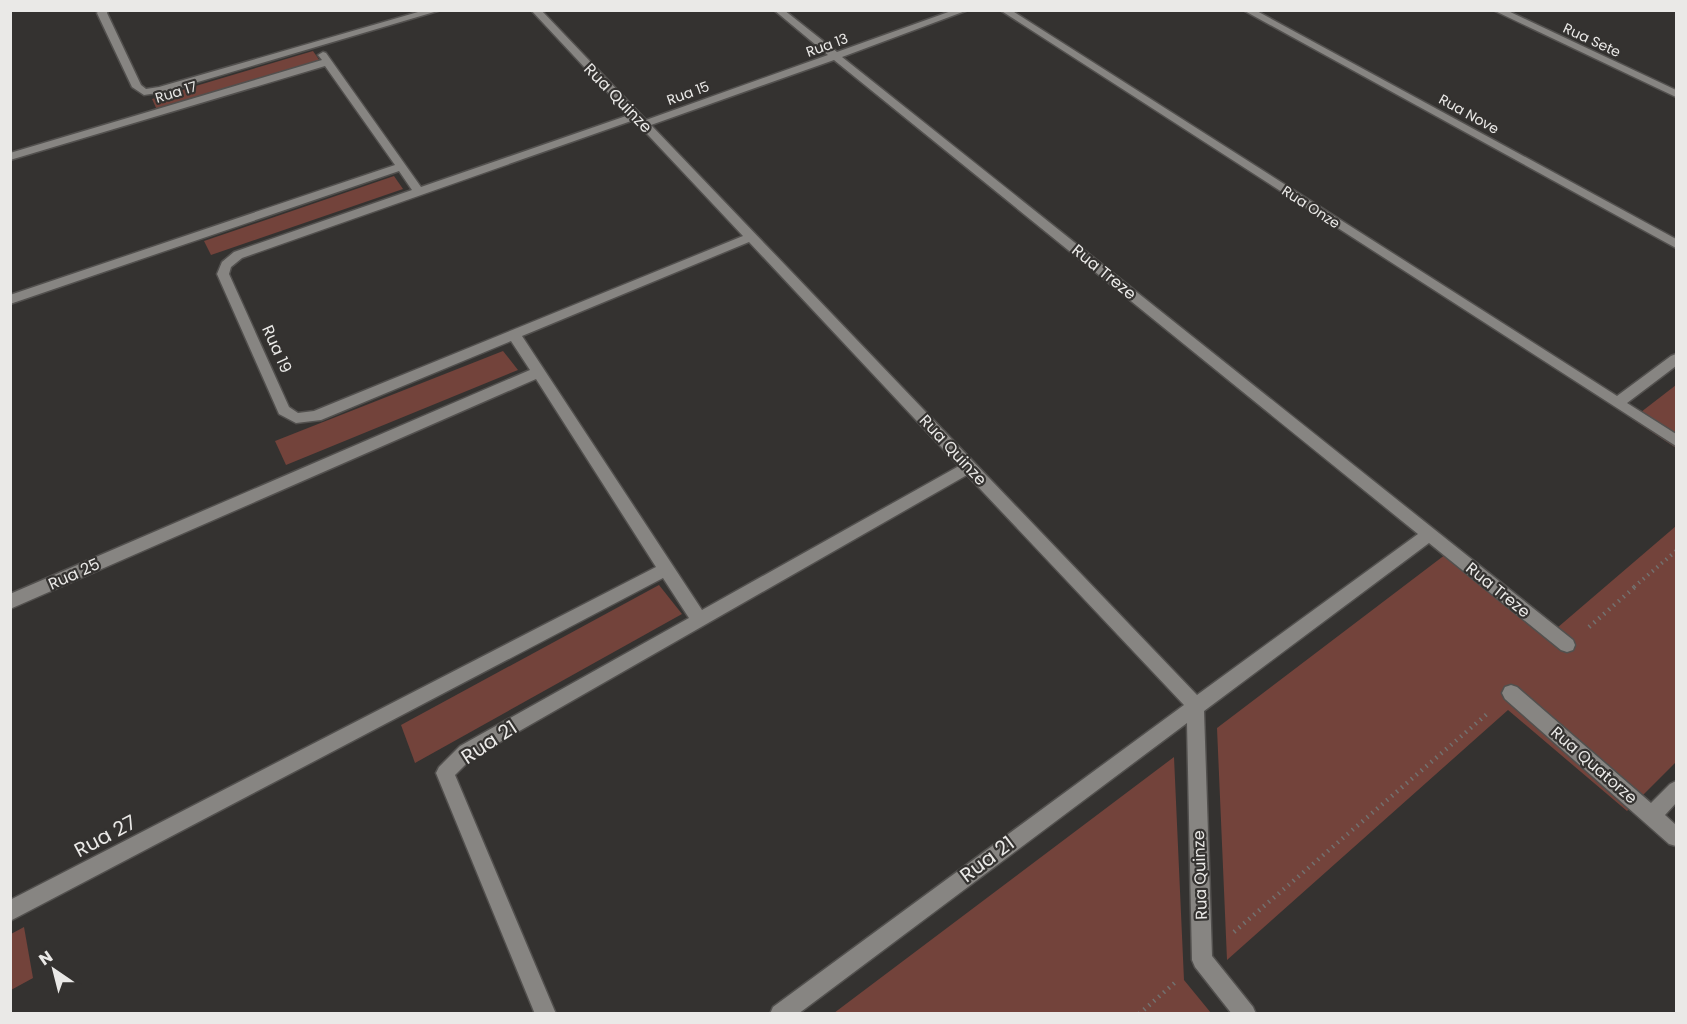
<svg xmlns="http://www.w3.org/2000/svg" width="1687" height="1024" viewBox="0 0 1687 1024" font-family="Poppins,sans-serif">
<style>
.green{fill:#73433b}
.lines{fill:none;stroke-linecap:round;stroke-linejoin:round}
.street-casing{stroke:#52504e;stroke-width:3}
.path-far1{stroke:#73716f;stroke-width:4;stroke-dasharray:1.5 4.5;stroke-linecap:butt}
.path{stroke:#73716f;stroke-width:4.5;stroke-dasharray:1.5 5;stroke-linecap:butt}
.street{fill:#878582;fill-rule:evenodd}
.labels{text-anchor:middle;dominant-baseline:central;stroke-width:4.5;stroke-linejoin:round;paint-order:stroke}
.far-street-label{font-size:14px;fill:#eae9e7;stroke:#343230}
.street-label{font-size:16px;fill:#eae9e7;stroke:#343230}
.near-street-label{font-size:20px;fill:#eae9e7;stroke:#343230}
</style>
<rect width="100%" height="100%" fill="#343230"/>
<g class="green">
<polygon points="313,51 320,61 157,110 152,99"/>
<polygon points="394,176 403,189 211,255 204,241"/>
<polygon points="503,351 518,370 286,465 275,441"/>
<polygon points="1676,385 1676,448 1632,419"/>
<polygon points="1676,526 1676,762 1627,811 1508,710 1227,960 1217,728 1454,548 1557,628"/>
<polygon points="659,585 682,614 415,763 401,725"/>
<polygon points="1174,757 1184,980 1211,1013 834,1013"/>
<polygon points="24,927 33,978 11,990 11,934"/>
</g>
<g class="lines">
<g class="street-casing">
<g id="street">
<polygon points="99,10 108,10 107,13 141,85 146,89 159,87 425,10 441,10 164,92 144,95 132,87 97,13"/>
<path d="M531 10H541L646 120 828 55 774 10H784L837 52 954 10H968L842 57 1573 640 1575 645 1573 650 1567 652 1561 650 1429 543 1204 711 1212 956 1253 1007 1256 1014H1232L1195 967 1192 960 1187 723 798 1014H770L773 1007 1184 705 967 475 472 758 455 775 556 1014H535L436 773 439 767 460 746 689 618 663 578 10 921V900L656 567 536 379 10 609V594L530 370 511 341 321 420 296 423 279 414 217 274 222 262 234 252 412 190 399 171 10 304V295L395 165 325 66 10 160V153L322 60 318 55 323 52 326 53 421 187 629 115ZM834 60 1418 534 1197 695 651 125ZM634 120 743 236 314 411 298 413 289 407 229 274 231 267 242 258ZM749 242 959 466 702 610 522 336Z"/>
<polygon points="1000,10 1011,10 1617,396 1671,356 1676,354 1676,366 1627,403 1676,434 1676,446"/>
<polygon points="1243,10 1255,10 1676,239 1676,248"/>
<polygon points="1493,10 1506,10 1676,90 1676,97"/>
<polygon points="1511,685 1517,687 1651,803 1670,784 1676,781 1676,803 1665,815 1676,825 1676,846 1669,844 1505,699 1502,693 1505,687"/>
</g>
</g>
<polyline class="path-far1" points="1634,587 1676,551"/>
<g class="path">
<polyline points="1589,627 1636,586"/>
<polyline points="1234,932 1487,714"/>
<polyline points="1139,1014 1178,980"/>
</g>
<use href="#street" class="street"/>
</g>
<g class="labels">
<g class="far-street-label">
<text transform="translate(1592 40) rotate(25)">Rua Sete</text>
<text transform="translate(827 45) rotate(-20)">Rua 13</text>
<text transform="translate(176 92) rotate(-17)">Rua 17</text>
<text transform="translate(688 93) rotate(-20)">Rua 15</text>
<text transform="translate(1469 114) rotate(29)">Rua Nove</text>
<text transform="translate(1311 207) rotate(33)">Rua Onze</text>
</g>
<g class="street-label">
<text transform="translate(618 98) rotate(46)">Rua Quinze</text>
<text transform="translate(1104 272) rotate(39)">Rua Treze</text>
<text transform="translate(277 349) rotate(66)">Rua 19</text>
<text transform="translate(953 450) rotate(47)">Rua Quinze</text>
<text transform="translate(74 574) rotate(-24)">Rua 25</text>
<text transform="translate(1498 590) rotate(39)">Rua Treze</text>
<text transform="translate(1594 765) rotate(41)">Rua Quatorze</text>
<text transform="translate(1200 875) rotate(-92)">Rua Quinze</text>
</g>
<g class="near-street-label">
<text transform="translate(489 742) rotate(-33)">Rua 21</text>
<text transform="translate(105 836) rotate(-28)">Rua 27</text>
<text transform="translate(987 859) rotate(-37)">Rua 21</text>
</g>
</g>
<rect width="1687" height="1024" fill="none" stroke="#eae9e7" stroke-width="24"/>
<g transform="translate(54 970) rotate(325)" stroke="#343230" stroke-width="4.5" paint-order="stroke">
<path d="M0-4.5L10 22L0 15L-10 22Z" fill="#eae9e7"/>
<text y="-9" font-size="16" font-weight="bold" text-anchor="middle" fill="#eae9e7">N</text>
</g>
</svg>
